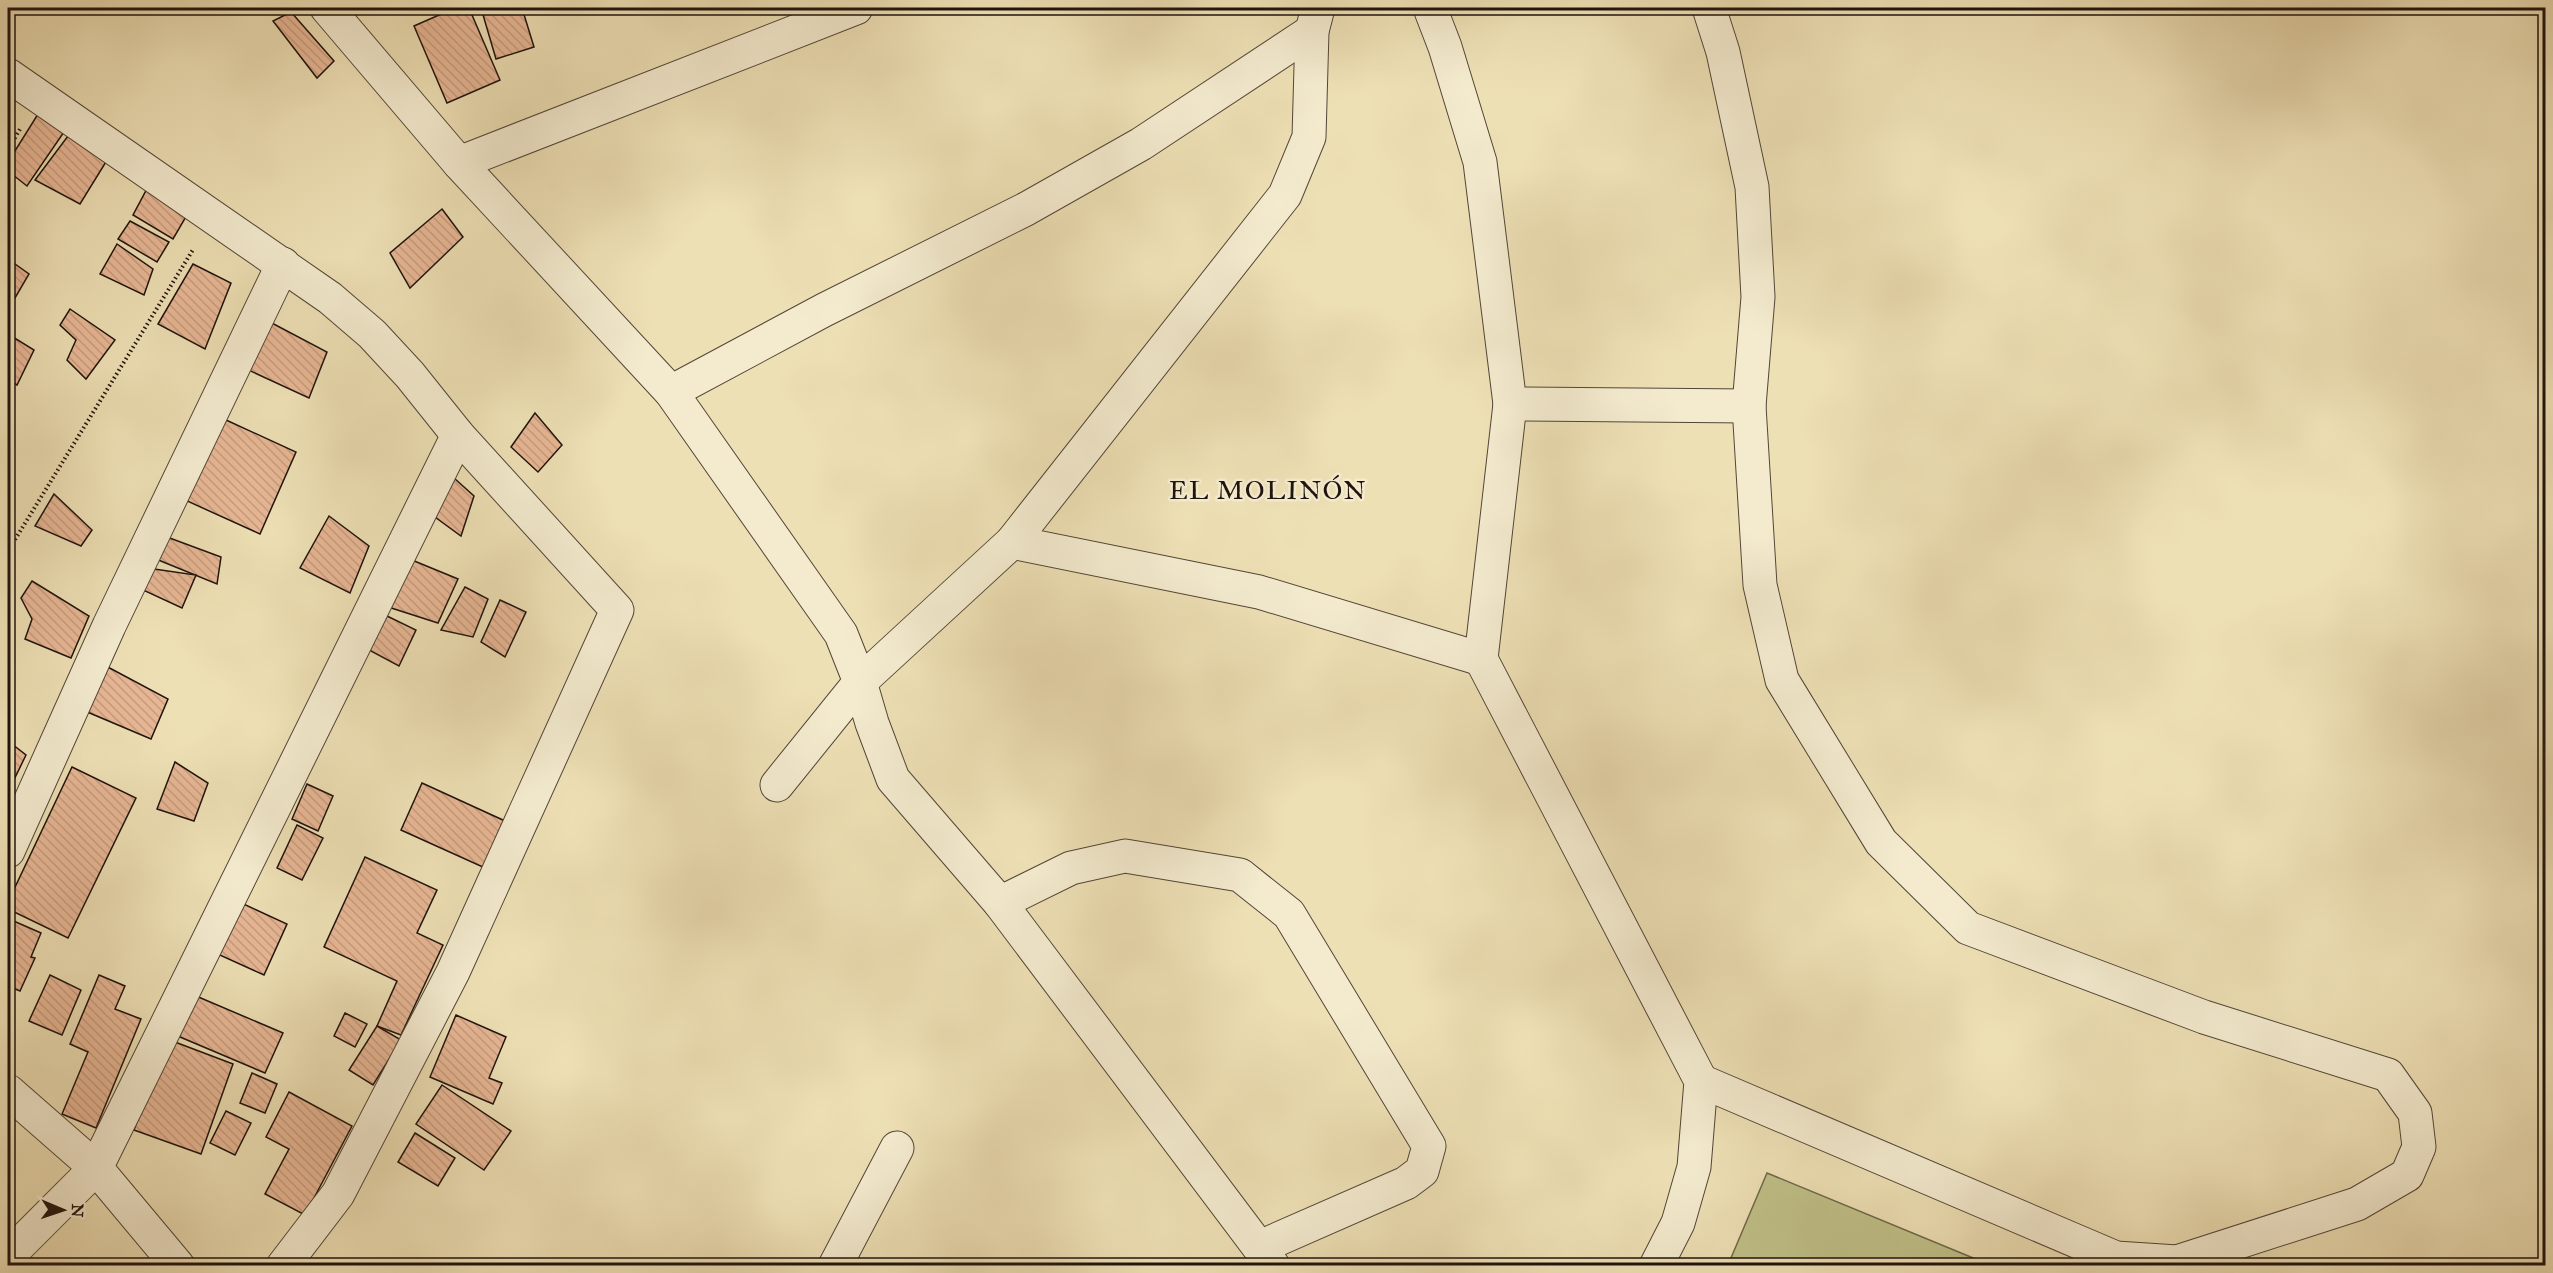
<svg xmlns="http://www.w3.org/2000/svg" width="2553" height="1273" viewBox="0 0 2553 1273" font-family="'IM FELL Great Primer',serif">
<style>
.green{fill:#c0c088;stroke:#6f6a4a;stroke-width:1.5}
.building{fill:url(#building-back-hatch);stroke:#1e130d;stroke-width:1.5}
.lines{fill:none;stroke-linecap:round;stroke-linejoin:round}
.minor-casing{stroke:#524637;stroke-width:35}
.path{stroke:#1e130d;stroke-width:4;stroke-dasharray:1.5 3;stroke-linecap:butt}
.minor{stroke:#f4ebcf;stroke-width:33}
.labels{text-anchor:middle;dominant-baseline:central;stroke-width:5;stroke-linejoin:round;paint-order:stroke}
.neighbourhood-label{font-size:26px;letter-spacing:1.5px;fill:#1e130d;stroke:#f4ebcf}
</style>
<defs>
<pattern id="building-back-hatch" width="6" height="6" patternUnits="userSpaceOnUse" patternTransform="scale(1.5)"><rect width="6" height="6" fill="#e8b795"/><path d="M-1 5l2 2M0 0l6 6M5-1l2 2" fill="none" stroke="#c79c7f"/></pattern>
</defs>
<rect width="100%" height="100%" fill="#eee0b5"/>
<filter id="stains"><feTurbulence type="fractalNoise" baseFrequency=".00333" numOctaves="4"/><feColorMatrix values="0 0 0 0 .2 0 0 0 0 .09 0 0 0 0 .02 0 0 0 .5 -.17"/></filter>
<radialGradient id="worn" r=".72"><stop offset=".6" stop-color="#630" stop-opacity="0"/><stop offset="1" stop-color="#630" stop-opacity=".3"/></radialGradient>
<polygon class="green" points="1767,1173 1978,1260 1976,1265 1728,1265"/>
<g class="building">
<polygon points="455,8 469,8 500,80 447,103 414,26"/>
<polygon points="481,8 522,8 534,47 496,59"/>
<polygon points="291,12 334,61 317,78 273,21"/>
<polygon points="38,114 66,129 27,186 8,171 8,162"/>
<polygon points="71,132 109,157 80,204 35,180"/>
<polygon points="149,185 187,215 173,239 133,215"/>
<polygon points="442,209 463,237 410,288 390,253"/>
<polygon points="130,221 169,242 157,262 118,239"/>
<polygon points="117,244 153,269 144,295 100,274"/>
<polygon points="8,259 29,274 8,310"/>
<polygon points="193,264 231,283 205,349 158,324"/>
<polygon points="70,309 115,340 86,379 67,360 76,340 60,325"/>
<polygon points="268,321 327,352 309,398 244,368"/>
<polygon points="8,334 34,350 17,385 8,378"/>
<polygon points="535,413 562,445 538,472 511,447"/>
<polygon points="226,420 296,452 260,534 185,500"/>
<polygon points="454,478 474,496 461,536 435,517"/>
<polygon points="54,494 92,530 81,546 35,526"/>
<polygon points="329,516 369,546 350,593 300,568"/>
<polygon points="167,537 221,557 217,584 156,559"/>
<polygon points="407,558 458,579 438,623 382,605"/>
<polygon points="154,569 196,575 182,608 143,590"/>
<polygon points="32,581 89,616 71,658 25,639 32,619 21,598"/>
<polygon points="465,587 488,599 473,637 441,630"/>
<polygon points="500,600 526,612 505,657 481,642"/>
<polygon points="387,616 416,630 399,666 369,650"/>
<polygon points="104,665 168,699 151,739 85,711"/>
<polygon points="8,741 26,755 8,792"/>
<polygon points="175,762 208,783 194,821 157,809"/>
<polygon points="72,767 136,798 68,938 8,909 8,902"/>
<polygon points="422,783 505,821 485,868 401,830"/>
<polygon points="307,784 333,796 318,831 292,819"/>
<polygon points="297,825 323,838 302,880 277,868"/>
<polygon points="365,857 437,890 417,933 443,945 401,1035 377,1026 397,981 324,947"/>
<polygon points="237,901 287,924 264,975 213,952"/>
<polygon points="9,919 41,933 31,957 35,958 20,991 8,986"/>
<polygon points="50,975 81,990 62,1035 29,1021"/>
<polygon points="99,975 125,986 115,1009 141,1019 96,1128 62,1114 88,1052 70,1044"/>
<polygon points="189,993 283,1033 265,1073 173,1034"/>
<polygon points="345,1013 367,1024 355,1047 334,1036"/>
<polygon points="456,1015 506,1037 489,1078 502,1083 493,1104 430,1077"/>
<polygon points="377,1026 401,1040 373,1085 349,1070"/>
<polygon points="167,1039 233,1064 201,1154 134,1130"/>
<polygon points="252,1073 277,1084 265,1113 240,1103"/>
<polygon points="442,1085 511,1131 484,1170 416,1124"/>
<polygon points="289,1092 352,1126 305,1215 265,1194 289,1149 266,1137"/>
<polygon points="226,1111 251,1123 235,1155 210,1143"/>
<polygon points="415,1133 455,1158 438,1186 398,1162"/>
</g>
<g class="lines">
<g class="minor-casing">
<g id="minor">
<polyline points="327,8 459,163 671,392 841,634 860,682 872,723 893,779 1000,903 1273,1266"/>
<polyline points="1430,8 1445,47 1480,162 1510,404 1481,659 1701,1081 1694,1167 1678,1223 1656,1266"/>
<polyline points="8,75 330,298 372,334 410,375 458,435 617,610 453,972 338,1194 283,1266"/>
<polyline points="459,163 856,8"/>
<polyline points="671,392 824,310 1026,209 1141,144 1312,31"/>
<polyline points="1510,404 1749,406"/>
<polyline points="1012,542 1259,592 1481,659"/>
<polyline points="777,785 860,682 1012,542 1285,195 1309,137 1312,31 1318,8"/>
<polyline points="8,851 109,626 283,264"/>
<polyline points="1000,903 1071,868 1125,856 1240,875 1289,914 1429,1146 1422,1171 1406,1183 1260,1247"/>
<polyline points="1701,1081 2116,1258 2177,1262 2357,1204 2407,1175 2419,1147 2415,1113 2388,1075 2204,1017 1968,928 1881,842 1782,680 1760,585 1749,406 1758,297 1752,187 1723,52 1709,8"/>
<polyline points="8,1091 96,1168 178,1266"/>
<polyline points="8,1256 96,1168 458,435"/>
<polyline points="835,1266 897,1148"/>
</g>
</g>
<g class="path">
<polyline points="8,150 20,129"/>
<polyline points="8,551 194,248"/>
</g>
<use href="#minor" class="minor"/>
</g>
<g class="labels">
<g class="neighbourhood-label">
<text x="1268" y="490">EL MOLINÓN</text>
</g>
</g>
<rect width="2553" height="1273" fill="none" stroke="#eee0b5" stroke-width="30"/>
<rect x="9" y="9" width="2535" height="1255" fill="none" stroke="#1e130d" stroke-width="3"/>
<rect x="15" y="15" width="2523" height="1243" fill="none" stroke="#1e130d" stroke-width="1.5"/>
<g transform="translate(63 1210) rotate(92)" stroke="#f4ebcf" stroke-width="4.5" paint-order="stroke">
<path d="M0-4.5L10 22L0 15L-10 22Z" fill="#1e130d"/>
<text y="-9" font-size="16" font-weight="bold" text-anchor="middle" fill="#1e130d">N</text>
</g>
<rect width="100%" height="100%" filter="url(#stains)"/>
<rect width="100%" height="100%" fill="url(#worn)"/>
</svg>
